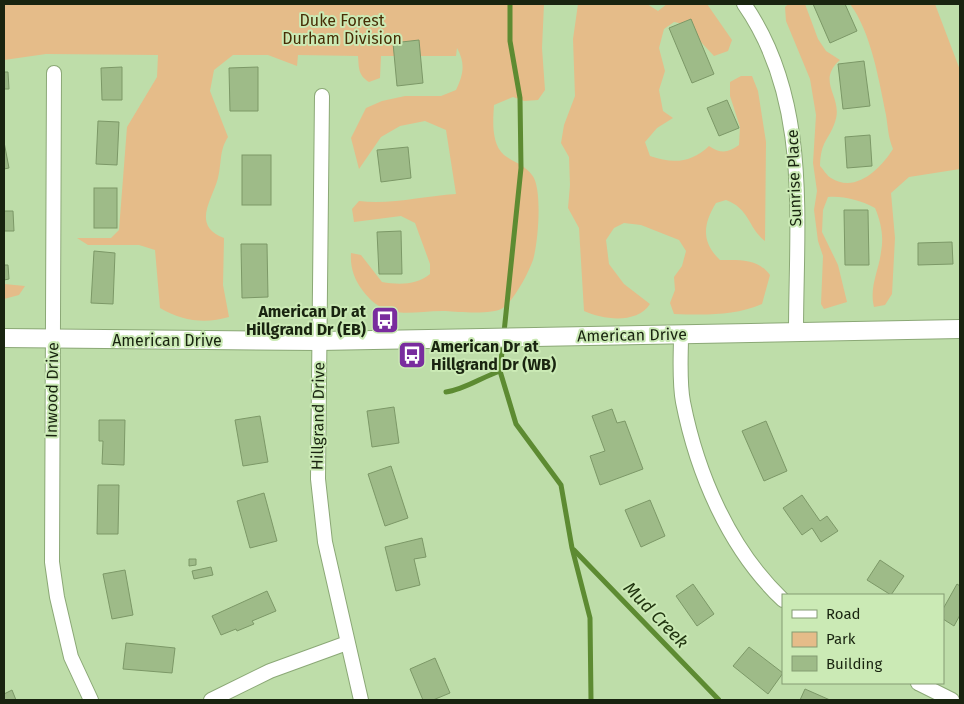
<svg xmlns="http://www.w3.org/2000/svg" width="964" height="704" viewBox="0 0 964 704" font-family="'Fira Sans',sans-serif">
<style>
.green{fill:#e5bc89}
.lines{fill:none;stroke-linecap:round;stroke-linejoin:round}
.stream{stroke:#5d8b32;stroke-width:5}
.building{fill:#9ebb88;stroke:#7c9867}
.minor-casing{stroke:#8ba876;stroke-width:16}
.tertiary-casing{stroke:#8ba876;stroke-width:20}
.minor{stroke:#fff;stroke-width:14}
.tertiary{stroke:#fff;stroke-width:18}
.labels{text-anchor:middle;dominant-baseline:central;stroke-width:4;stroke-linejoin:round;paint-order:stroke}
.park-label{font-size:16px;fill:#472d05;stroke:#cbeab5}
.street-label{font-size:16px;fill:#192410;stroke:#cbeab5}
.poi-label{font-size:16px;font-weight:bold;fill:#192410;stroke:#cbeab5;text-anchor:end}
.water-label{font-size:18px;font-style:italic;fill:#223611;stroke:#cbeab5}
</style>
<rect width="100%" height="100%" fill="#bedda9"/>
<g class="green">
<path d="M4 4H544L542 48 545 90 538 100 524 101 513 97 494 105C493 121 491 143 504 155 513 162 525 165 532 175 543 188 538 244 533 260 528 274 514 300 503 308 492 315 459 312 446 311 413 310 387 323 363 291 354 279 350 267 351 253L361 255 382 282C399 285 417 285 430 274V264L415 223 401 216 354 222 352 209 359 201C390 205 424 196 456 194L446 130 425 121 400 126 381 137 359 169 351 138 366 108 382 101 405 96H441L456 90C463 75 466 64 457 48L456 56H381L380 78 369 82C358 75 359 68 358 56L298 55 297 66 268 55H233L214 70 210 91 228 137C219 151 222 162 218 178 212 201 191 225 224 238L223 285 229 317C205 324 182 321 160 308L155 250 139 245H88L77 238H111L119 230 127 127 157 77 158 55 46 54 4 60Z"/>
<path d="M578 4H647L658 11 667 4H707L732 40 728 51 714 56 684 24 674 22 664 29 659 48 665 71 659 90 663 111 673 118 657 128 645 142 650 156C673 164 691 163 709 146 721 154 728 153 739 145L740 127 730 96V82L741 76H752L758 91 766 142 765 241C748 228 750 209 726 200L716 203C703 224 701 242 720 260 740 260 757 258 770 275L762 304C734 316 705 315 674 314L670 303 675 290 674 277 682 266 686 251 679 240 641 225 624 223 614 228 606 240 609 264 624 284 650 304C637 324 604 320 584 311L579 228 568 208 570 185 569 157 561 143 564 125 575 96 573 39Z"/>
<path d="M788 4H805L818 39 826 51 840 60C815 82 844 97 835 122 828 142 821 140 820 166 823 169 827 176 831 178 856 194 881 168 893 149 888 137 888 127 886 115 879 80 871 32 850 4H935L960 70V169L909 177 891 193 895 238 892 294 885 305 874 307C869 287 879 270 881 252 884 237 881 222 875 208 859 200 845 196 828 197L823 210 822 232 838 265 847 302 824 309 821 304 823 256 818 241 814 210 817 191 813 163 816 115 810 79 786 21 785 7Z"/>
<polygon points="4,284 25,286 19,295 4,299"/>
</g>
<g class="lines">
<g class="stream">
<polyline points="510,4 510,41 520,98 521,168 500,371 516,424 561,485 572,548 590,618 591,700"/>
<path d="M446 392C464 390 482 377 500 371"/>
<polyline points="574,550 719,700"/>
</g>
</g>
<g class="building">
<polygon points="813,4 845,4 857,31 830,43"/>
<polygon points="691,19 714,74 692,83 669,28"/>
<polygon points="419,40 423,83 397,86 393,43"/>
<polygon points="864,61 870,106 843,109 838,64"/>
<polygon points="122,67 122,100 102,100 101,68"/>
<polygon points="258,67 258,111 230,111 229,68"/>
<polygon points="4,72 8,72 9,89 4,89"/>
<polygon points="727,100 739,128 719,136 707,108"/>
<polygon points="98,121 119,122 117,165 96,164"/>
<polygon points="870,135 872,166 847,168 845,137"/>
<polygon points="4,142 9,168 4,169"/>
<polygon points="408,147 411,178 381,182 377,150"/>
<rect x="242" y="155" width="29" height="50"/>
<rect x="94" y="188" width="23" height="40"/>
<polygon points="844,210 868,210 869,265 845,265"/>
<polygon points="4,211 13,211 14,231 4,231"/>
<polygon points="401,231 402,274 379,274 377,232"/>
<polygon points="952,242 953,264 918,265 918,243"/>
<polygon points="241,244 267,244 268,297 242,298"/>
<polygon points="94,251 115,253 113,304 91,303"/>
<polygon points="4,265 8,265 9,279 4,280"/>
<polygon points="394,407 399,443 372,447 367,411"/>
<polygon points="612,409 617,423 625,421 643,469 600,485 590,456 605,451 592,416"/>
<polygon points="260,416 268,462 243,466 235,420"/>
<polygon points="99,420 125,420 124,465 102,464 103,441 99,441"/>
<polygon points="766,421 787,471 764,481 742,431"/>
<polygon points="391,466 408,518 385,526 368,474"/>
<polygon points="98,485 119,485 118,534 97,534"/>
<polygon points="264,493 277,541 250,548 237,501"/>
<polygon points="802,495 820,521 827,516 838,531 821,542 812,528 802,535 783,508"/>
<polygon points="650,500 665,536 641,547 625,510"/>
<polygon points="422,538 426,557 414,559 420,585 396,591 385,547"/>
<polygon points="189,559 196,559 196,565 189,566"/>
<polygon points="880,560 904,576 891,595 867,580"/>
<polygon points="211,567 213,575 194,579 192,571"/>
<polygon points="125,570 133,615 112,619 103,574"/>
<polygon points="693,584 714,614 697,626 676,596"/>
<polygon points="957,584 960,586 960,615 954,626 943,619 943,609"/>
<polygon points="267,591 276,611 252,621 254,624 237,631 236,629 221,635 212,616"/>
<polygon points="126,643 175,648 172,673 123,669"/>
<polygon points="749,647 783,673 768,694 733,666"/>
<polygon points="435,658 450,693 433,700 423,700 410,669"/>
<polygon points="805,689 830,700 800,700"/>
<polygon points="12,690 16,700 4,700 4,694"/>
</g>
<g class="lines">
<g class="minor-casing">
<g id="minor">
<path d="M744 4C811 100 796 221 796 332"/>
<polyline points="54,73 52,562 57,597 71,657 91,700"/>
<polyline points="322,96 318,479 325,542 361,700"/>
<path d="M681 334C681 356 679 381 683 402 697 473 729 549 783 600"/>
<polyline points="918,683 952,700"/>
<polyline points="211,700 270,671 347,643"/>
</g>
</g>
<g class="tertiary-casing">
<polyline id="tertiary" points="4,338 319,341 960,329"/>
</g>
<use href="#minor" class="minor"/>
<use href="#tertiary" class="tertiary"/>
</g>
<defs>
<g id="bus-square" transform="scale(1.4375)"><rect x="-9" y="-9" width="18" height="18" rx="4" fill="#792c9e" stroke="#cbeab5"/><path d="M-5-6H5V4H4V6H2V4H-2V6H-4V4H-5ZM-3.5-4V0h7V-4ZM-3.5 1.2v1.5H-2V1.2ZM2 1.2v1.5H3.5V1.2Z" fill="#fff"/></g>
</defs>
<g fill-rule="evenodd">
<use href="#bus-square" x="385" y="320"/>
<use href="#bus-square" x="412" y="355"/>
</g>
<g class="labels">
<g class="park-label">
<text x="342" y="20">Duke Forest<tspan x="342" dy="18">Durham Division</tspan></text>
</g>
<g class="street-label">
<text transform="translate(794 178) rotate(-92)">Sunrise Place</text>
<text transform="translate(632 335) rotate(-1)">American Drive</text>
<text x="167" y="340">American Drive</text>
<text transform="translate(52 390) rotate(-89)">Inwood Drive</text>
<text transform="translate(318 416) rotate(-89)">Hillgrand Drive</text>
</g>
<g class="poi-label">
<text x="366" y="311">American Dr at<tspan x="366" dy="18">Hillgrand Dr (EB)</tspan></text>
<text x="431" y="346" text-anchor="start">American Dr at<tspan x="431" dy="18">Hillgrand Dr (WB)</tspan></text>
</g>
<g class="water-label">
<text transform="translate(656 615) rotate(46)">Mud Creek</text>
</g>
</g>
<rect width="964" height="704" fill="none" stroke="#192410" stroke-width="10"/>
<rect x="782" y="594" width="162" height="90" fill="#cbeab5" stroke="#849b73"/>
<rect x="792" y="610" width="25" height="8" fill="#ffffff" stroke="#849b73"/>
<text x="826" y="619" font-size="15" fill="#192410">Road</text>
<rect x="792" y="632" width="25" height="15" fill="#e5bc89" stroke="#849b73"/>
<text x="826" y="644" font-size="15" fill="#192410">Park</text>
<rect x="792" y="656" width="25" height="15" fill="#9ebb88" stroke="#849b73"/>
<text x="826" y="669" font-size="15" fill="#192410">Building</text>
</svg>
